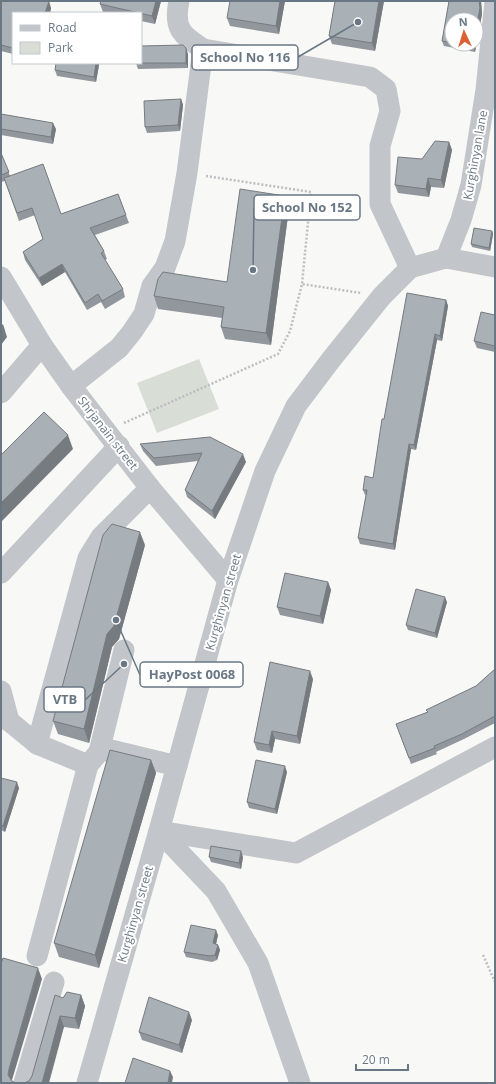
<svg xmlns="http://www.w3.org/2000/svg" width="496" height="1084" viewBox="0 0 496 1084" font-family="'Open Sans',sans-serif">
<style>
.green{fill:#d8ddd5}
.lines{fill:none;stroke-linecap:round;stroke-linejoin:round}
.path{stroke:#bcbec1;stroke-width:2.5;stroke-dasharray:2 2;stroke-linecap:butt}
.minor{stroke:#c2c5c9;stroke-width:21}
.wall{fill:#91979d;fill-rule:evenodd}
.shaded-wall{fill:#767b7f}
.building{fill:#a9b0b6;stroke:#767b7f}
.labels{text-anchor:middle;dominant-baseline:central;stroke-width:4;stroke-linejoin:round;paint-order:stroke}
.street-label{font-size:12px;fill:#697785;stroke:#fff}
.leader{fill:none;stroke:#697785;stroke-width:1.5}
.callout-dot{fill:#697785;stroke:#fff;stroke-width:1.5}
.callout{fill:#fff;stroke:#697785;stroke-width:1.5}
.callout-label{font-size:13px;text-anchor:middle;font-weight:bold;fill:#697785}
</style>
<rect width="100%" height="100%" fill="#f8f8f6"/>
<polygon class="green" points="199,359 219,409 157,433 137,383"/>
<g class="lines">
<g class="path">
<polyline points="206,176 311,192 302,284"/>
<polyline points="124,423 278,354 290,331 302,284 361,293"/>
<polyline points="483,955 495,982"/>
</g>
<g class="minor">
<polyline points="203,49 370,77 386,89 390,111 380,146 380,204 410,268"/>
<polyline points="446,258 461,220 471,185 486,90 495,1"/>
<polyline points="1,277 42,345 71,386 150,488 228,580"/>
<path d="M71 386 119 348 132 332 144 314 152 286 165 268 175 241 187 173 203 49C182 35 173 29 179 1"/>
<polyline points="1,393 42,345"/>
<polyline points="1,573 119,446"/>
<polyline points="1,691 9,721"/>
<polyline points="1,716 9,721 37,744 88,765 99,752 111,750 177,766"/>
<polyline points="37,744 88,558 101,537 150,488"/>
<polyline points="99,752 124,650"/>
<polyline points="159,831 296,853 495,747"/>
<polyline points="159,831 216,891 258,963 300,1083"/>
<polyline points="37,956 88,765"/>
<polyline points="24,1083 54,982"/>
<polyline points="87,1083 159,831 228,580 265,471 296,406 330,361 382,296 410,268 446,258 495,267"/>
</g>
</g>
<g class="wall">
<polygon points="1,1 51,8 50,13 13,13 13,54 1,51"/>
<polygon points="161,1 155,24 141,21 141,13 108,13 103,12 100,4"/>
<polygon points="285,1 279,34 230,26 227,18"/>
<polygon points="335,1 384,1 375,51 332,44 329,36"/>
<path d="M449 1H481L482 14 475 52 444 46 442 41ZM452 20H476V44H452Z"/>
<polygon points="188,54 188,68 138,69 136,63"/>
<polygon points="56,63 99,63 99,65 96,82 57,76 55,70"/>
<polygon points="181,99 183,105 180,131 147,133 145,127"/>
<polygon points="1,114 56,129 53,144 1,135"/>
<polygon points="449,142 452,150 444,188 431,187 429,197 398,193 395,185 422,159"/>
<polygon points="1,153 10,176 61,214 118,194 129,223 95,235 104,251 107,259 105,260 123,289 125,297 105,309 101,302 87,310 65,272 42,286 25,260 23,252 43,239 35,215 19,221 5,181 1,182"/>
<polygon points="285,196 289,208 271,345 225,339 221,327 222,318 158,309 154,296 227,282"/>
<polygon points="492,231 493,234 490,251 472,247 471,244"/>
<polygon points="446,300 448,306 442,341 437,340 416,450 411,449 395,550 360,544 358,538 366,495 365,495 363,490 373,478 384,419"/>
<polygon points="495,315 495,352 477,348 474,341"/>
<polygon points="210,437 246,462 215,519 187,497 185,490 198,461 156,466 143,451 140,444"/>
<polygon points="145,545 119,639 112,647 89,743 58,734 53,721"/>
<polygon points="328,582 331,590 323,624 280,615 277,607"/>
<polygon points="447,602 437,638 408,630 406,625"/>
<polygon points="495,669 495,723 464,739 436,752 437,754 411,764 396,724 428,712 476,686"/>
<polygon points="313,679 300,744 275,739 272,753 257,750 254,742"/>
<polygon points="151,760 156,773 99,968 59,957 54,943"/>
<polygon points="287,772 277,814 249,808 247,802"/>
<polygon points="1,778 19,788 5,832 1,830"/>
<polygon points="209,857 243,857 241,869 211,862"/>
<polygon points="218,935 216,944 218,945 220,950 217,960 212,962 186,957 184,952"/>
<polygon points="81,995 85,1006 79,1029 64,1027 29,1081 32,1076 63,998"/>
<polygon points="192,1020 182,1053 142,1040 139,1032"/>
</g>
<g class="shaded-wall">
<polygon points="49,1 51,8 50,13 45,13"/>
<polygon points="156,1 161,1 155,24 152,16"/>
<polygon points="280,1 285,1 279,34 276,26"/>
<polygon points="379,1 384,1 375,51 372,43"/>
<polygon points="479,1 481,1 482,14 475,52 473,46 473,44 476,44 476,29"/>
<polygon points="186,48 188,54 188,68 186,63"/>
<polygon points="96,63 99,63 99,65 96,82 94,77"/>
<polygon points="181,99 183,105 180,131 178,125"/>
<polygon points="53,123 56,129 53,144 51,137"/>
<polygon points="449,142 452,150 444,188 441,180"/>
<polygon points="428,178 431,187 429,197 426,189"/>
<polygon points="285,196 289,208 271,345 266,333"/>
<polygon points="492,231 493,234 490,251 489,248"/>
<polygon points="62,264 65,272 42,286 39,278"/>
<polygon points="446,300 448,306 442,341 440,336"/>
<polygon points="3,324 7,337 1,345 1,326"/>
<polygon points="435,334 437,340 416,450 414,445"/>
<polygon points="68,435 73,449 1,522 1,503"/>
<polygon points="409,444 411,449 395,550 393,544"/>
<polygon points="243,454 246,462 215,519 212,511"/>
<polygon points="140,532 145,545 119,639 112,647 89,743 84,729 107,634"/>
<polygon points="328,582 331,590 323,624 320,616"/>
<polygon points="445,597 447,602 437,638 435,633"/>
<polygon points="310,671 313,679 300,744 297,736"/>
<polygon points="272,731 275,739 272,753 269,745"/>
<polygon points="151,760 156,773 99,968 95,955"/>
<polygon points="285,766 287,772 277,814 275,809"/>
<polygon points="17,782 19,788 5,832 3,826"/>
<polygon points="241,851 243,857 241,869 239,863"/>
<polygon points="216,930 218,935 215,949 213,943"/>
<polygon points="218,945 220,950 217,960 215,955"/>
<polygon points="38,968 42,979 12,1080 12,1083 8,1075 9,1069"/>
<polygon points="81,995 85,1006 79,1029 75,1018"/>
<polygon points="189,1012 192,1020 182,1053 179,1045"/>
<polygon points="60,1016 64,1027 49,1083 42,1083"/>
<polygon points="170,1071 173,1077 172,1083 168,1083"/>
</g>
<g class="building">
<polygon points="1,1 49,1 45,13 13,13 13,48 1,45"/>
<polygon points="101,1 156,1 152,16 100,4"/>
<polygon points="230,1 280,1 276,26 227,18"/>
<polygon points="335,1 379,1 372,43 329,36"/>
<polygon points="449,1 479,1 480,8 476,29 476,20 452,20 452,43 442,41"/>
<polygon points="460,44 473,44 473,46"/>
<polygon points="183,45 186,48 186,63 136,63 141,63 141,46"/>
<polygon points="56,63 96,63 94,77 55,70"/>
<polygon points="181,99 178,125 145,127 144,101"/>
<polygon points="1,114 53,123 51,137 1,129"/>
<polygon points="435,141 449,142 441,180 428,178 426,189 395,185 398,157 422,159"/>
<polygon points="1,153 9,172 1,175"/>
<polygon points="43,164 61,214 118,194 126,215 90,228 104,251 101,253 123,289 102,301 98,294 85,303 62,264 39,278 23,252 43,239 32,208 17,213 4,178"/>
<polygon points="240,189 285,196 266,333 221,327 224,307 154,296 158,279 163,272 227,282"/>
<polygon points="474,228 492,231 489,248 471,244"/>
<polygon points="407,293 446,300 440,336 435,334 414,445 409,444 393,544 358,538 367,490 363,490 365,476 373,478 382,419 384,419"/>
<polygon points="481,312 495,315 495,346 474,341"/>
<polygon points="44,412 68,435 1,503 1,455"/>
<polygon points="210,437 243,454 212,511 185,490 202,453 154,458 140,444"/>
<polygon points="112,524 140,532 114,626 107,634 84,729 53,721 103,535"/>
<polygon points="285,573 328,582 320,616 277,607"/>
<polygon points="416,589 445,597 435,633 406,625"/>
<polygon points="270,662 310,671 297,736 272,731 269,745 254,742"/>
<polygon points="495,669 495,716 462,734 434,746 435,748 409,758 396,724 428,712 426,710 476,686"/>
<polygon points="110,750 151,760 95,955 54,943"/>
<polygon points="256,760 285,766 275,809 247,802"/>
<polygon points="1,778 17,782 3,826 1,825"/>
<polygon points="211,846 241,851 239,863 209,857"/>
<polygon points="191,925 216,930 213,943 218,945 215,955 210,956 184,952"/>
<polygon points="3,958 38,968 9,1069 8,1075 12,1081 16,1083 1,1083 1,964"/>
<polygon points="67,992 81,995 75,1018 60,1016 42,1083 24,1083 29,1081 32,1076 55,995 63,998"/>
<polygon points="149,997 189,1012 179,1045 139,1032"/>
<polygon points="133,1058 170,1071 168,1083 125,1083"/>
</g>
<g class="labels">
<g class="street-label">
<text transform="translate(475 155) rotate(-80)">Kurghinyan lane</text>
<text transform="translate(108 433) rotate(52)">Shrjanain street</text>
<text transform="translate(223 602) rotate(-74)">Kurghinyan street</text>
<text transform="translate(135 914) rotate(-74)">Kurghinyan street</text>
</g>
</g>
<path class="leader" d="M358 22L298 57M253 270L254 208M116 620L140 675M124 664L85 700"/>
<g class="callout-dot">
<circle cx="358" cy="22" r="4"/>
<circle cx="253" cy="270" r="4"/>
<circle cx="116" cy="620" r="4"/>
<circle cx="124" cy="664" r="4"/>
</g>
<g class="callout">
<rect x="192" y="45" width="106" height="25" rx="4"/>
<rect x="254" y="195" width="106" height="25" rx="4"/>
<rect x="140" y="662" width="103" height="25" rx="4"/>
<rect x="44" y="687" width="41" height="25" rx="4"/>
</g>
<g class="callout-label">
<text x="245" y="62">School No 116</text>
<text x="307" y="212">School No 152</text>
<text x="192" y="679">HayPost 0068</text>
<text x="65" y="704">VTB</text>
</g>
<rect width="496" height="1084" fill="none" stroke="#697785" stroke-width="4"/>
<rect x="12" y="12" width="130" height="52" fill="#ffffff" stroke="#c3c9ce"/>
<rect x="20" y="25" width="20" height="6" fill="#c2c5c9" stroke="#c3c9ce"/>
<text x="48" y="32" font-size="12" fill="#697785">Road</text>
<rect x="20" y="42" width="20" height="12" fill="#d8ddd5" stroke="#c3c9ce"/>
<text x="48" y="52" font-size="12" fill="#697785">Park</text>
<g transform="translate(464 32) rotate(356)"><circle r="19" fill="#ffffff" stroke="#c3c9ce"/>
<path d="M0-3L7 15L0 10L-7 15Z" fill="#d96134"/>
<text y="-6" font-size="11" font-weight="bold" text-anchor="middle" fill="#697785">N</text>
</g>
<path d="M356 1064v6h52v-6" fill="none" stroke="#697785" stroke-width="2"/>
<text x="362" y="1064" font-size="12" fill="#697785" stroke="#ffffff" stroke-width="3" paint-order="stroke">20 m</text>
</svg>
